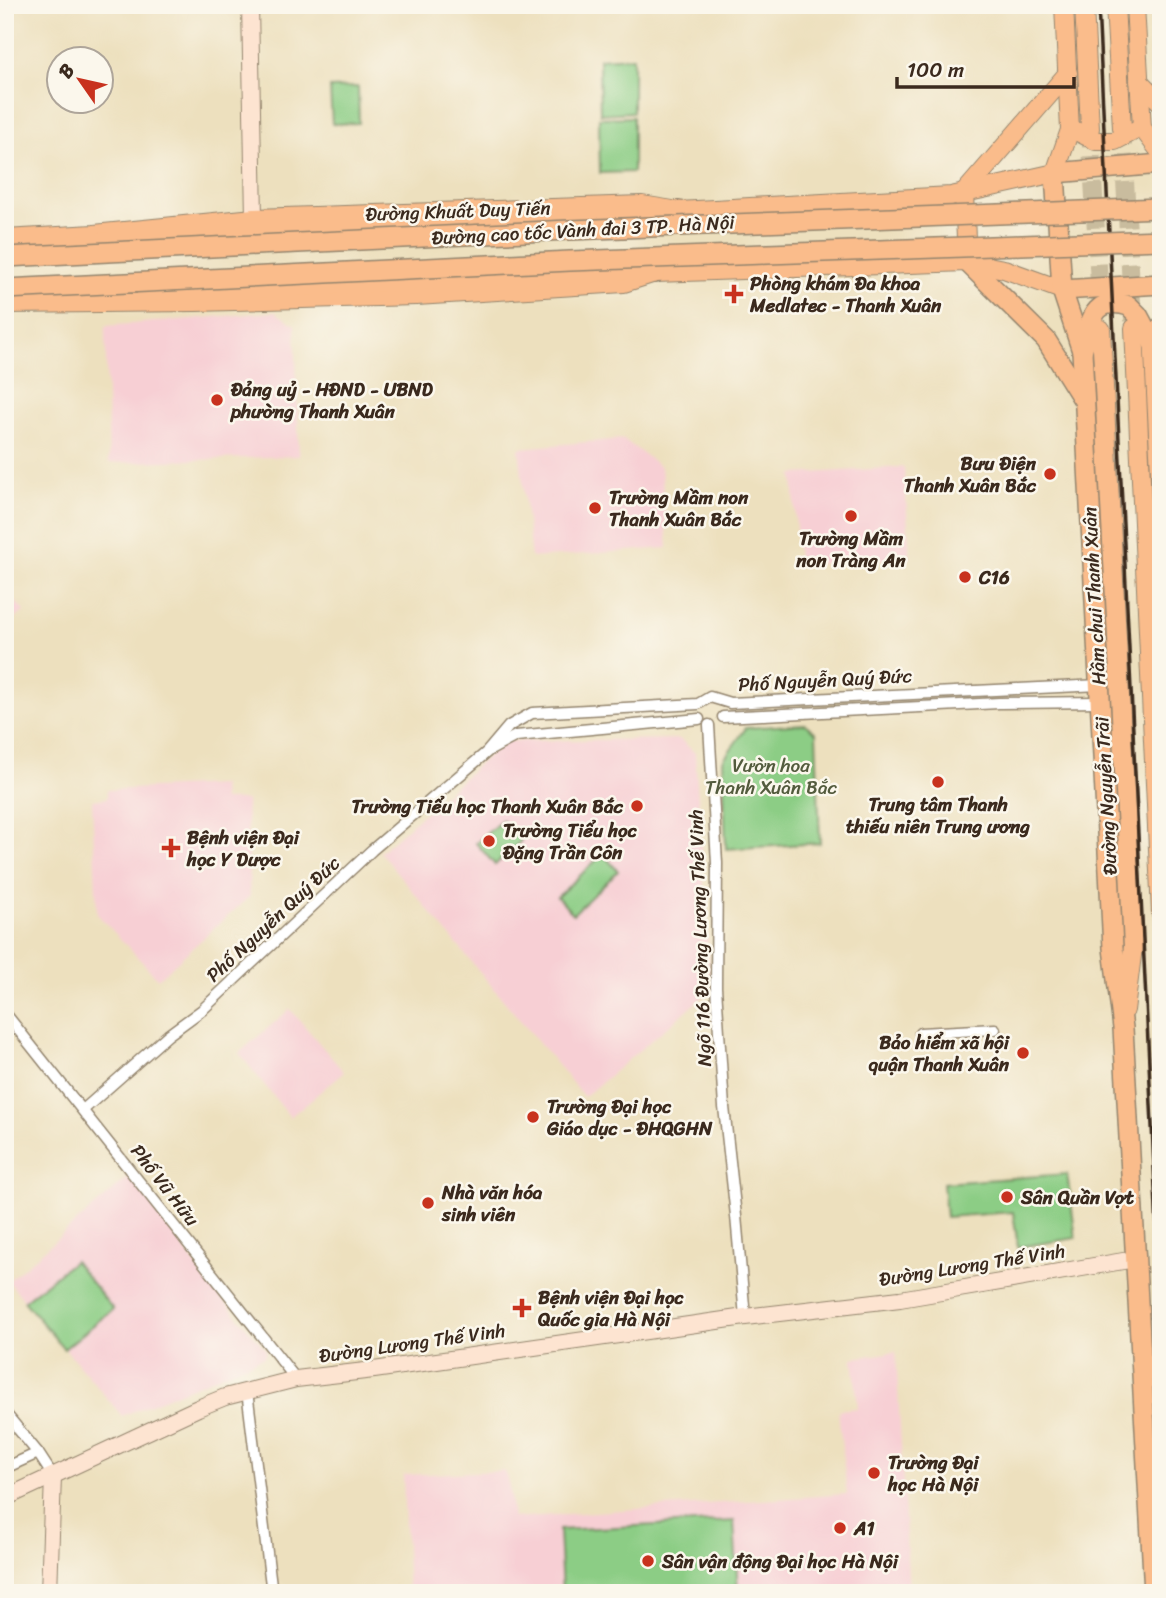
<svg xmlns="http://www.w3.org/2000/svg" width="1166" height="1598" viewBox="0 0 1166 1598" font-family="Sriracha,sans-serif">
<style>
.built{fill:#f7cfd4}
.green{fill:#8ccd85;stroke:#647c52;stroke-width:2}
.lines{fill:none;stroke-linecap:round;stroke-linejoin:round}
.primary-tunnel{stroke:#c9bc9e;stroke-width:18;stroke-dasharray:18 9;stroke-linecap:butt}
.street-casing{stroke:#94856e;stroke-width:13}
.secondary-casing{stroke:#94856e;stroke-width:18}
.primary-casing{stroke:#94856e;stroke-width:20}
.highway-casing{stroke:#94856e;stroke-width:22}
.street{stroke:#fff;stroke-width:10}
.secondary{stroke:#fde4d1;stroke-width:16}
.primary{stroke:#fabc8b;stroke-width:18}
.highway{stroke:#fabc8b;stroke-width:19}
.rail{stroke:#3b2a1e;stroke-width:3.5}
.highway-bridge-casing{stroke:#94856e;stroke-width:22;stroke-linecap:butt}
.highway-bridge{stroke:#fabc8b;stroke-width:19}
.poi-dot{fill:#c8321e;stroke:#fbf7ec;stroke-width:2.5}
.labels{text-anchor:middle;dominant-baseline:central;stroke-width:5;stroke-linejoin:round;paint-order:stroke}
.street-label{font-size:19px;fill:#3b2a1e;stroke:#fbf7ec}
.poi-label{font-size:19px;font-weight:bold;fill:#3b2a1e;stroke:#fbf7ec;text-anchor:start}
.park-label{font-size:19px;fill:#535b3d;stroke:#fbf7ec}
</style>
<rect width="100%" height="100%" fill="#fbf7ec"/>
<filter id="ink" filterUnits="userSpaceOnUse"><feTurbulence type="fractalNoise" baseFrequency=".0143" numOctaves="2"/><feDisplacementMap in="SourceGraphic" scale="14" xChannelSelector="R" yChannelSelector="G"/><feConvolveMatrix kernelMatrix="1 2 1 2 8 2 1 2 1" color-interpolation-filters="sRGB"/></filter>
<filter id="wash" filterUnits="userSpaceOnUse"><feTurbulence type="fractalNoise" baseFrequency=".00686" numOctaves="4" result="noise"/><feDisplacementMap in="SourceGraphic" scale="28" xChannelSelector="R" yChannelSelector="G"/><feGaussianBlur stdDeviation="1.57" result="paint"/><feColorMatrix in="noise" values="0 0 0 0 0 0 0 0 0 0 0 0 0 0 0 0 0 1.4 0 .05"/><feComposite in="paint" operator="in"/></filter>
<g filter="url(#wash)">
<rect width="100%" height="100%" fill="#ede0be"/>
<g class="built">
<polygon points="275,312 295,325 299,456 109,463 105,326"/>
<polygon points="623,439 661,467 668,548 531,558 519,448"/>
<polygon points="904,467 910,558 798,565 793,474"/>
<polygon points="5,592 25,611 5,627"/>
<polygon points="680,739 695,753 711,990 584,1097 380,852 505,741"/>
<polygon points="222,785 223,800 246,800 250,896 158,979 97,914 92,800 107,798 107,790"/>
<polygon points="290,1009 344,1072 290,1117 239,1053"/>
<polygon points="129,1177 139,1182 201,1273 266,1350 264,1357 122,1416 8,1281"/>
<polygon points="896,1352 909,1593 408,1593 403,1475 504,1471 508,1479 513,1518 847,1494 838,1410 858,1408 853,1358"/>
</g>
<g class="green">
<polygon points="633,57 633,112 600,114 599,59"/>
<polygon points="358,87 359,123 332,124 330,88"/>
<polygon points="633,117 633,172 600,173 599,118"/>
<polygon points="805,724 816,733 820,843 726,849 723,760 746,728"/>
<polygon points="502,820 521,841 495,865 476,843"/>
<polygon points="603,854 618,871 573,914 557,897"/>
<polygon points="1067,1174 1076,1238 1018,1247 1013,1212 946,1217 943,1183"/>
<polygon points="74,1261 113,1309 64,1349 24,1301"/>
<polygon points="734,1521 738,1593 562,1593 559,1530"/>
</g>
</g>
<g filter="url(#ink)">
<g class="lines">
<g class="primary-tunnel">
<polyline points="1122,128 1133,321"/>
<polyline points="1090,129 1100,300"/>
</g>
<g class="street-casing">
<g id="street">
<polyline points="723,717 999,703 1101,702"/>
<polyline points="709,725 717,863 716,987 724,1107 736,1216 745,1317"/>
<polyline points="492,749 516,736 699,719"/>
<polyline points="5,1013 296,1379"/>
<polyline points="920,1033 995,1029"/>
<polyline points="83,1110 168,1035 202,1010 372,850 487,752 509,726 532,713 698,704 710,697 730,703 1100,685"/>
<polyline points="247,1391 272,1593"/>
<polyline points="5,1413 38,1453 53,1476"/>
<polyline points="5,1468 38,1453"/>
</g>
</g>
<g class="secondary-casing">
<g id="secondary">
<polyline points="250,5 254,218"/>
<polyline points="5,1498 198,1408 225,1397 296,1379 374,1370 745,1317 900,1299 1135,1259"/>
<polyline points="49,1593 53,1476"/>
</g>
</g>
<g class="primary-casing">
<g id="primary">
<polyline points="1084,5 1090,129"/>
<polyline points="1115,5 1122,128"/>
<polyline points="1135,5 1142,128 1161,153"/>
<polyline points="1139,81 1161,103"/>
<polyline points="1074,130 1096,141 1115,141 1138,129"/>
<polyline points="5,239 94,234 254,218 642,205 679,211 951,196 1055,173 1070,130 1064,5"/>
<polyline points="967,262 964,193 1068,73"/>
<polyline points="5,304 195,302 416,296 624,283 655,273 967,262 1004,269 1062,290"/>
<polyline points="1134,328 1161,914"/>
<polyline points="1101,329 1133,947 1125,1010"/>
</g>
</g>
<g class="highway-casing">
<g id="highway">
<polyline points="72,245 125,240 636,215 679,211"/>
<polyline points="967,262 1046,340 1084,401"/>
<polyline points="1062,290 1161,284"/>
<polyline points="146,291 224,290 625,270 655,273"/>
<polyline points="1161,327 1154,345 1161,482"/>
<path d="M1082 351C1091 323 1091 295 1129 306L1138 315 1154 345"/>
<polyline points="1154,1593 1123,1028 1113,948 1082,351 1062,290 1055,173 1161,164"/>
</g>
</g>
<use href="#street" class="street"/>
<use href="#secondary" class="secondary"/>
<use href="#primary" class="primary"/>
<use href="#highway" class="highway"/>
<polyline class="rail" points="1098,5 1161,1312"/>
<g class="highway-bridge-casing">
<g id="highway-bridge">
<polyline points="5,257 569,230 1161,208"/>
<polyline points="5,289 570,261 1161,240"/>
</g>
</g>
<use href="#highway-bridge" class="highway-bridge"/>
</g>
</g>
<g class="poi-dot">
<path d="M730.5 283.5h7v7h7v7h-7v7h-7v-7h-7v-7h7z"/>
<circle cx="217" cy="400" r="7"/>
<circle cx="1050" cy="474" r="7"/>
<circle cx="595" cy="508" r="7"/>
<circle cx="851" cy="516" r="7"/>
<circle cx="965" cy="577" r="7"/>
<circle cx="938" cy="782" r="7"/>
<circle cx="637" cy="806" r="7"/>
<circle cx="489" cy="841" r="7"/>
<path d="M167.5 837.5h7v7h7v7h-7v7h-7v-7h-7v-7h7z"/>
<circle cx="1023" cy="1053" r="7"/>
<circle cx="533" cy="1117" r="7"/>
<circle cx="1007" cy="1197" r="7"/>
<circle cx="428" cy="1203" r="7"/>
<path d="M518.5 1297.5h7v7h7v7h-7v7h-7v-7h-7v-7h7z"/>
<circle cx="874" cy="1473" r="7"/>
<circle cx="840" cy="1528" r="7"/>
<circle cx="648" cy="1561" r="7"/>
</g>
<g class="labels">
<g class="street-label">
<text transform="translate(458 211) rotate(-2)">Đường Khuất Duy Tiến</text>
<text transform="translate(583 230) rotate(-3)">Đường cao tốc Vành đai 3 TP. Hà Nội</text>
<text transform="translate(1094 596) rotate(-93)">Hầm chui Thanh Xuân</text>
<text transform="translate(825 680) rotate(-3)">Phố Nguyễn Quý Đức</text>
<text transform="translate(1106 796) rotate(-93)">Đường Nguyễn Trãi</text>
<text transform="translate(273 919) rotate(-43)">Phố Nguyễn Quý Đức</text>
<text transform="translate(700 938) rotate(-92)">Ngõ 116 Đường Lương Thế Vinh</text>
<text transform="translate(165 1185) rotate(52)">Phố Vũ Hữu</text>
<text transform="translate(972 1265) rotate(-9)">Đường Lương Thế Vinh</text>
<text transform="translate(412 1343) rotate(-8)">Đường Lương Thế Vinh</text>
</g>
<g class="poi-label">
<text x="750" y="283">Phòng khám Đa khoa<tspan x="750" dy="22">Medlatec - Thanh Xuân</tspan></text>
<text x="231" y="389">Đảng uỷ - HĐND - UBND<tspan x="231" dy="22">phường Thanh Xuân</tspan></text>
<text x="1036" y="463" text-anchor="end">Bưu Điện<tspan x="1036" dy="22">Thanh Xuân Bắc</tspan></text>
<text x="609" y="497">Trường Mầm non<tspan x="609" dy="22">Thanh Xuân Bắc</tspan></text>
<text x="851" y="538" text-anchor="middle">Trường Mầm<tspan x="851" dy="22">non Tràng An</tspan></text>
<text x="979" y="577">C16</text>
<text x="938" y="804" text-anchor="middle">Trung tâm Thanh<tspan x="938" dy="22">thiếu niên Trung ương</tspan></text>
<text x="623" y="806" text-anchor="end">Trường Tiểu học Thanh Xuân Bắc</text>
<text x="503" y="830">Trường Tiểu học<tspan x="503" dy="22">Đặng Trần Côn</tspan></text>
<text x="187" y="837">Bệnh viện Đại<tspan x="187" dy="22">học Y Dược</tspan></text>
<text x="1009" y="1042" text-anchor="end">Bảo hiểm xã hội<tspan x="1009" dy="22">quận Thanh Xuân</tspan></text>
<text x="547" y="1106">Trường Đại học<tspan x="547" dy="22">Giáo dục - ĐHQGHN</tspan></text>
<text x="442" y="1192">Nhà văn hóa<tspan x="442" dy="22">sinh viên</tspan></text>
<text x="1021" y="1197">Sân Quần Vợt</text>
<text x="538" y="1297">Bệnh viện Đại học<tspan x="538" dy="22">Quốc gia Hà Nội</tspan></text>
<text x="888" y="1462">Trường Đại<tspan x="888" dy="22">học Hà Nội</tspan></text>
<text x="854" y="1528">A1</text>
<text x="662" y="1561">Sân vận động Đại học Hà Nội</text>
</g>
<g class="park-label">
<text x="771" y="765">Vườn hoa<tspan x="771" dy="22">Thanh Xuân Bắc</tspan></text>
</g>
</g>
<rect width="1166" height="1598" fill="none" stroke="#fbf7ec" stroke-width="28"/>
<g transform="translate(80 80) rotate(304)"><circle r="33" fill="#fbf7ec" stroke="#aea59a" stroke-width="2"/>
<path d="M0-5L12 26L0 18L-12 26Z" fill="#c8321e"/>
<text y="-10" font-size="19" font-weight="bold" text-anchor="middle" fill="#3b2a1e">B</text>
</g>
<path d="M897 77v10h177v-10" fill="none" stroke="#3b2a1e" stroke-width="3.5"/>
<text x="907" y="77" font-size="21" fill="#3b2a1e" stroke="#fbf7ec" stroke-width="5" paint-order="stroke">100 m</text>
</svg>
